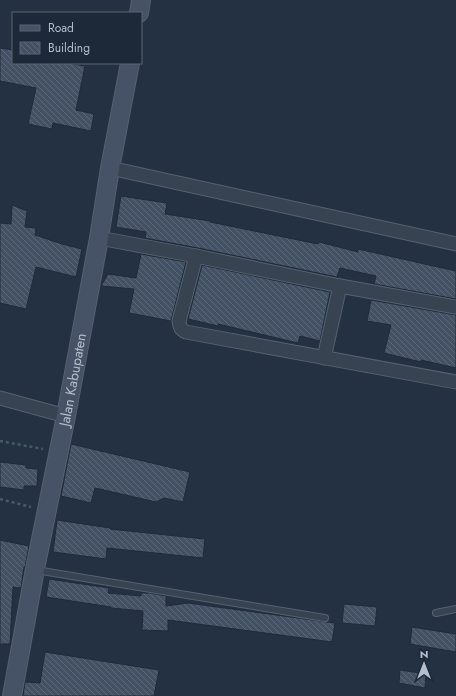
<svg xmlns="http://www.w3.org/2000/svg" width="456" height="696" viewBox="0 0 456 696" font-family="Jost,sans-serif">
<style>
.building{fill:url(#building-back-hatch);stroke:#1f2a3a}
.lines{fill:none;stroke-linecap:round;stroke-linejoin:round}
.lane-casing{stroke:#566170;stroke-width:8}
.street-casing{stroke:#566170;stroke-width:15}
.secondary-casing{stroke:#566170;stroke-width:20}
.path{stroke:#445d60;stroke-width:2.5;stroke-dasharray:3 3;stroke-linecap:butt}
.lane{stroke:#384352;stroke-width:6}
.street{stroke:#384352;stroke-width:13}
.secondary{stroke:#465266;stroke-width:18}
.labels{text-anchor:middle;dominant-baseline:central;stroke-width:4;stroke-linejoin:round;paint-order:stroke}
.street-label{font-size:14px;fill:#b5becc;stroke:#1d2838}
</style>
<defs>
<pattern id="building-back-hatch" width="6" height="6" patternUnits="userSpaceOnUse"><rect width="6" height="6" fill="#435165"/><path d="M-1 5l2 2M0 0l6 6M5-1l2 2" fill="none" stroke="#5c687a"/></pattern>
</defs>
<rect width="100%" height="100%" fill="#243143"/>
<g class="building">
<polygon points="0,48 13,50 13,63 67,63 85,66 76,110 94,114 91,131 53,123 52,129 28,124 36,88 0,81"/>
<polygon points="121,196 167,203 165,214 210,221 210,222 318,244 319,242 358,252 358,249 456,271 456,299 374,284 376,276 340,268 337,277 198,248 145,238 146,232 116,227"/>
<polygon points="12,205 27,211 25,227 36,228 35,235 62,244 82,249 76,277 36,267 26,309 0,303 0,223 11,224"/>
<polygon points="141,254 186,262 171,321 129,313 134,289 101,286 108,274 136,278"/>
<polygon points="202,265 330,292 320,341 300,336 298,343 218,324 218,326 188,319"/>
<polygon points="371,300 456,315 456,368 421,360 421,362 384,353 391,325 367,321"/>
<polygon points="71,444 190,472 183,502 164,498 156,502 95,488 91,503 61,496"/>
<polygon points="0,462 26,465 26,468 38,469 37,486 24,486 24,490 0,487"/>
<polygon points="57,520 110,528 110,529 205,539 203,558 107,548 106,559 53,552"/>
<polygon points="0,540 29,546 25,567 24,567 21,588 13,587 10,644 0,644"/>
<polygon points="49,579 109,588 108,593 141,596 141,593 150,593 166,596 166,606 188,603 335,623 332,642 168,620 168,631 142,630 143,611 111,608 111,607 46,597"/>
<polygon points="344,604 377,607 375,626 342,623"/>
<polygon points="412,627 456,634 456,652 410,644"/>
<polygon points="45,652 159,670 154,696 23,696 25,682 40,683"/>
<polygon points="400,670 426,674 425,688 399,683"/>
</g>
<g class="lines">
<g class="lane-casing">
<g id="lane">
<polyline points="36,570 325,618"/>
<polyline points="436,613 456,609"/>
</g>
</g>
<g class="street-casing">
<g id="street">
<polyline points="110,168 456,244"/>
<polyline points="99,238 196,256 340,286 456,307"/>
<path d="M196 256 179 321C180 327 180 329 186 332L456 382"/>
<polyline points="324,358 340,286"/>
<polyline points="0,398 66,416"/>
</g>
</g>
<g class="secondary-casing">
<g id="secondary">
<polyline points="139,13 141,0"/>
<path id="s1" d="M12 696 35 569 66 416 99 238 110 168 130 63"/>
</g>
</g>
<g class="path">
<polyline points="0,441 43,449"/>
<polyline points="0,499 31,507"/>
</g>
<use href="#lane" class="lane"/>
<use href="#street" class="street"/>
<use href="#secondary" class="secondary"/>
</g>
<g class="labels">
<g class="street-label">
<text stroke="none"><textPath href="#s1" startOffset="322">Jalan Kabupaten</textPath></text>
</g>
</g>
<rect x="12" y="12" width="130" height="52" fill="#1d2838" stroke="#5a6473"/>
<rect x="20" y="25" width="20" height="6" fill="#465266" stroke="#5a6473"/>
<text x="48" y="32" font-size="12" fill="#b5becc">Road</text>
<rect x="20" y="42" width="20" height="12" fill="url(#building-back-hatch)" stroke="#5a6473"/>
<text x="48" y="52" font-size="12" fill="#b5becc">Building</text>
<g transform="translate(424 664)" stroke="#1d2838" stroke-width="3" paint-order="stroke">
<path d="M0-3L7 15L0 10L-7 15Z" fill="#b5becc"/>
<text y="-6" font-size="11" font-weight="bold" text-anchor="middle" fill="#b5becc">N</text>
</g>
</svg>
